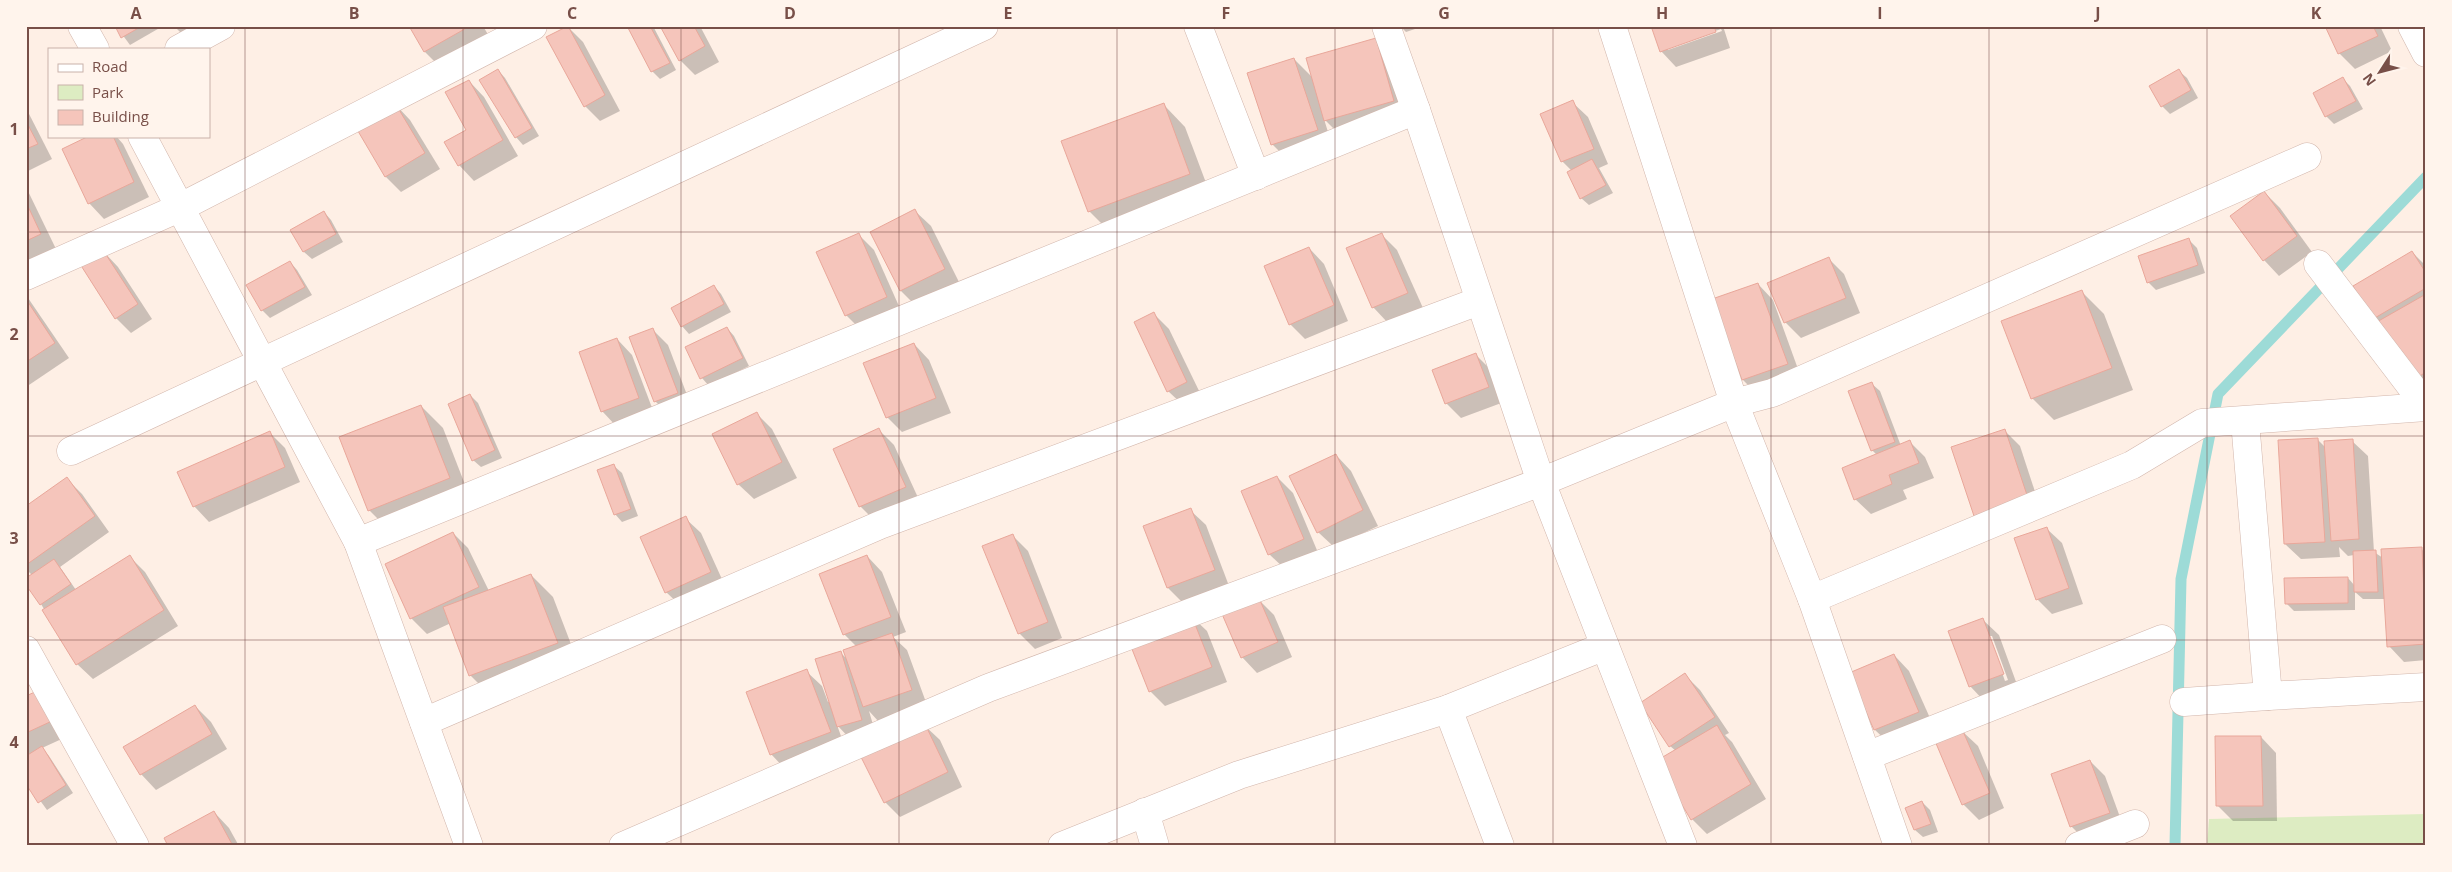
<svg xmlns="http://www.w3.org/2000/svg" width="2452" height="872" viewBox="0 0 2452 872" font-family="'Open Sans',sans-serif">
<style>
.green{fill:#ddecc2}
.shadow{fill:#0003;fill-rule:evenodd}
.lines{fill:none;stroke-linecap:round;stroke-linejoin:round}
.stream{stroke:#9ddbd7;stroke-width:11}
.building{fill:#f5c5bb;stroke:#e9a79a}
.street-casing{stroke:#d2b6ac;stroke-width:29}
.street{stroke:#fff;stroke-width:28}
.grid{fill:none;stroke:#784f48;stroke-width:1;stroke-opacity:0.55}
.neatline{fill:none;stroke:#784f48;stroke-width:2}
.grid-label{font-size:16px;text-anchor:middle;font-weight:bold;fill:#784f48}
</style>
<rect width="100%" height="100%" fill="#feefe5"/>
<polygon class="green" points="2426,814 2426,846 2207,846 2209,819"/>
<g class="shadow">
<polygon points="116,26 163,26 130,45"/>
<polygon points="174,26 199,26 182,34"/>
<polygon points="410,26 483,26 490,38 440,67 425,52"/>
<polygon points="628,26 653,26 676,70 660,79 652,71"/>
<polygon points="661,26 700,26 719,62 695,75 680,60"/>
<polygon points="1400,26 1424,26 1406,32"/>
<path d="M1652 26H1723L1730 48 1676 67 1661 51ZM1721 29 1722 31 1668 50V48Z"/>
<polygon points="2326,26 2380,26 2392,51 2355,69 2339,53"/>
<polygon points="568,27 583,42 620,111 600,121 585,106"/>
<polygon points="1375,40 1391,55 1408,116 1340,135 1324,119 1332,145 1288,160 1272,144 1294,59 1313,78"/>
<polygon points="498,70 505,78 539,136 523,145 516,137"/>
<polygon points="2179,71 2187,78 2198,98 2170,114 2162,106 2151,87"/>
<polygon points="2343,79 2350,86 2363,109 2334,124 2326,116"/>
<polygon points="469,81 484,97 518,156 474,181 459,165 468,130"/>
<polygon points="1572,102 1588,117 1608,164 1599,168 1613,193 1589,205 1581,198 1572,171 1562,161"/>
<polygon points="395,104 410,120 440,169 401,192 386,177 357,127"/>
<polygon points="1164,105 1185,127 1211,196 1111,233 1089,211"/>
<polygon points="26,108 52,159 26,172"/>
<polygon points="92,136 116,136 123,144 149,197 104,219 89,203"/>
<polygon points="26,187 56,249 26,263"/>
<polygon points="2264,192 2280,208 2312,252 2279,276 2264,260"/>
<polygon points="915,211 931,226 960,284 916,306 901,291"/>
<polygon points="324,212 331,220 343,242 312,259 304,252 292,230"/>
<polygon points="859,235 874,250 902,313 861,330 846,315"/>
<polygon points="1382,235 1397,250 1423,308 1388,323 1373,307"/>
<polygon points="2189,240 2197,248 2205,273 2156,290 2148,282"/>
<polygon points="1309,248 1324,264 1348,321 1305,339 1290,324"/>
<polygon points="103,251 118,267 152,319 131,333 116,318"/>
<polygon points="2412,252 2426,266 2426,388 2374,319"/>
<polygon points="1829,259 1844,274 1860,313 1801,338 1785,322"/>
<polygon points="290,262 297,270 312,295 270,318 262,310"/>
<polygon points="1758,284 1773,300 1802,380 1758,395 1743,380"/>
<polygon points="714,286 721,294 731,312 689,334 682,326"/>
<polygon points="2082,292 2104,314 2133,390 2054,420 2032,398"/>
<polygon points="26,295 69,358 26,387"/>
<polygon points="1154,314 1169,329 1202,397 1184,406 1168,391"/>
<polygon points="727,328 734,336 749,366 709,386 702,378"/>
<polygon points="653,330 668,345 692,408 671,417 655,401"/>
<polygon points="617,339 632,355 654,413 617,427 602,411"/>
<polygon points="914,344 929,360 951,413 902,432 887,417"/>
<polygon points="1476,355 1491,370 1504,402 1461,418 1446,403"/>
<polygon points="1872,384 1880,391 1901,446 1910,442 1925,457 1934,478 1903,490 1907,499 1871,514 1855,499 1877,455 1872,450"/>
<polygon points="470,395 478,403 502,458 481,467 473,460"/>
<polygon points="421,406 443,428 471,500 391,532 369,510"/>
<polygon points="756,413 772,429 797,478 754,499 738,484"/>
<polygon points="879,430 894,445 920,502 876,522 860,506"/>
<polygon points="2004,430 2020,446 2042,513 1990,531 1975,515"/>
<polygon points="269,432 285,448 300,482 209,522 194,506"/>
<polygon points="2318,440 2326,448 2352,441 2368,456 2374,552 2383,558 2421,549 2426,553 2426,660 2404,662 2389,646 2385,599 2363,599 2355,592 2355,610 2294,611 2286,603 2348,578 2355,586 2354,555 2348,556 2339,547 2340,557 2301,559 2285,544"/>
<polygon points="1336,455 1351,471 1378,526 1334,547 1318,532"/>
<polygon points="614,466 622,473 638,516 622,522 615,514"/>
<polygon points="1277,477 1293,493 1319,555 1285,569 1269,554"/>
<polygon points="67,479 82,494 109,532 60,567 76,590 130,557 145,572 178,626 93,679 77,664 41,604 32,575 26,569 26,507"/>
<polygon points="1190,510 1206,525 1229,586 1183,603 1168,588"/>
<polygon points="685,518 701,533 726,588 682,607 666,592"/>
<polygon points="2046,528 2062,543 2083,604 2052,614 2037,599"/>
<polygon points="453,533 468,548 489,591 531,575 553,597 579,665 492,697 471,676 451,623 427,634 412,619 386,565"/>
<polygon points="1012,535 1028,551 1062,638 1035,649 1019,633 984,546"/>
<polygon points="867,556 882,572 906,632 893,637 907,650 927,705 879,722 869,711 876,735 853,742 837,725 845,747 786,770 771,754 806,671 822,686 828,702 830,702 841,653 848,660 857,647 844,634"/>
<polygon points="1258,599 1274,615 1292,657 1257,673 1242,657"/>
<polygon points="1191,616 1207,631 1227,682 1165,706 1150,691"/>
<path d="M1983 620 1999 635 2019 690 1985 702 1970 686ZM1989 636H1992L2008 680 2005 681Z"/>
<polygon points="1894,655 1909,671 1934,727 1891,745 1875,730 1851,674"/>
<polygon points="1685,675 1700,690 1729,733 1725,735 1732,742 1766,799 1707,834 1692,819 1676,751 1670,746"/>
<polygon points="26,697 66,737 42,748 49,756 73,793 47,810 26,781"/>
<polygon points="195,706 211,722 227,749 156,790 141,774"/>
<polygon points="924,725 940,740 962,787 900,817 885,802"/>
<polygon points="1962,731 1978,746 2004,808 1979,820 1963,804"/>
<polygon points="2261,737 2276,753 2277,821 2233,821 2218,806"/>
<polygon points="2090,761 2105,776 2124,828 2087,842 2071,826"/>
<polygon points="1922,802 1930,810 1938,832 1923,837 1915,830 1907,809"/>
<polygon points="214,812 229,828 239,846 170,846"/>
</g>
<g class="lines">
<polyline class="stream" points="2175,846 2181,579 2218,394 2426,177"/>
</g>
<g class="building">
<polygon points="115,26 142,26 121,38"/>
<polygon points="409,26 470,26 424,52"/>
<polygon points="568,26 605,95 584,107 546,37"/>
<polygon points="627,26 650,26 670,63 651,72"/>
<polygon points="660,26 694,26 705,46 679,61"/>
<polygon points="1651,26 1714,26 1716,32 1660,52"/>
<polygon points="2325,26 2373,26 2378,36 2338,54"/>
<polygon points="1376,38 1394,101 1324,121 1306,58"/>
<polygon points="1294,58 1318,130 1271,145 1247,73"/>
<polygon points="498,69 532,128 515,138 479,80"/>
<polygon points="2179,69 2191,90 2161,107 2149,86"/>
<polygon points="2343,77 2356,101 2325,117 2313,93"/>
<polygon points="469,80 503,140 458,166 444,142 466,130 445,92"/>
<polygon points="1573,100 1594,149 1561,162 1540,114"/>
<polygon points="395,103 425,153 385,177 355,126"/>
<polygon points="1164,103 1190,174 1088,212 1061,141"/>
<polygon points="26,121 38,144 26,149"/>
<polygon points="89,136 113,136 134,182 88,204 62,149"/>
<polygon points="1592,159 1606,185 1580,199 1567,172"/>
<polygon points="2264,191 2297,236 2263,261 2230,216"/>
<polygon points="26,202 41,234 26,241"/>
<polygon points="915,209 945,269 900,291 870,232"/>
<polygon points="324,211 336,234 303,252 290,230"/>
<polygon points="859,233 887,297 845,316 816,252"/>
<polygon points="1382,233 1408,293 1372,308 1346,248"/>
<polygon points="2189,238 2198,265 2147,283 2138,256"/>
<polygon points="1309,247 1334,305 1289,325 1264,266"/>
<polygon points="103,250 138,304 115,319 80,264"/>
<polygon points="2412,251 2426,273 2426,288 2373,319 2353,286"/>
<polygon points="1829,257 1846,298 1784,323 1767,283"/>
<polygon points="290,261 305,287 261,311 246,285"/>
<polygon points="1758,283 1788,364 1742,380 1712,299"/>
<polygon points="714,285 724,304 681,327 671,308"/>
<polygon points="2082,290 2112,368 2031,399 2001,321"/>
<polygon points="2426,294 2426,372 2415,379 2375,323"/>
<polygon points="26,299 55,343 26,362"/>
<polygon points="1154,312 1187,382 1167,392 1134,322"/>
<polygon points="727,327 743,358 700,379 685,347"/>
<polygon points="653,328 678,393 654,402 629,337"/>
<polygon points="617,338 639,398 601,412 579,352"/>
<polygon points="914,343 936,398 886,418 863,363"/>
<polygon points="1476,353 1489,387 1445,404 1432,370"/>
<polygon points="1872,382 1895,442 1871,451 1848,391"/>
<polygon points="470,394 495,450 472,461 448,404"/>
<polygon points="421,405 450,478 368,511 339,437"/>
<polygon points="757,412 782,462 737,485 712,434"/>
<polygon points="879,428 906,487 859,507 833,449"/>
<polygon points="2005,429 2028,498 1974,516 1951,447"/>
<polygon points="270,431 285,467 193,507 177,472"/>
<polygon points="2318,438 2325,542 2284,544 2278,440"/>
<polygon points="2353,439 2359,539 2331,541 2324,441"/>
<polygon points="1910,440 1919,463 1889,475 1892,484 1854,500 1842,468"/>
<polygon points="1336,454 1363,510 1317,533 1289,476"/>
<polygon points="614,464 631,509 614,515 597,470"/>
<polygon points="1277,476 1304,539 1268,555 1241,491"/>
<polygon points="67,477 95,516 26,565 26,506"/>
<polygon points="1191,508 1215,570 1167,588 1143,526"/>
<polygon points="686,516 711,572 665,593 640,537"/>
<polygon points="2047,527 2069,588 2036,600 2014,538"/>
<polygon points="453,532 479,587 410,619 385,564"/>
<polygon points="1013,534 1048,622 1018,634 982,546"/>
<polygon points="2422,547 2426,644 2387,647 2381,549"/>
<polygon points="2376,550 2378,592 2354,592 2353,551"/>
<polygon points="130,555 164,610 76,665 42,610"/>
<polygon points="867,555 891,617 843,635 819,574"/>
<polygon points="54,559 71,584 40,605 26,585 26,578"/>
<polygon points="531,574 558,643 469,676 443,607"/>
<polygon points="2348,577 2348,603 2285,604 2284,578"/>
<polygon points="1259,598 1278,642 1241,658 1222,614"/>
<polygon points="1191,614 1212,667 1149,692 1128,639"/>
<polygon points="1983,618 2004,674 1969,687 1948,631"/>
<polygon points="892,633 912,690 863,707 843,650"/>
<polygon points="841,651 862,720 837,727 815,659"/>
<polygon points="1894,654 1919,712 1874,730 1849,673"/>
<polygon points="807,669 831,732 770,755 746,692"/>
<polygon points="1685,673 1715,717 1669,747 1640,703"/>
<polygon points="37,691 52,721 26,733 26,696"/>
<polygon points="195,705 212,734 140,775 123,747"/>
<polygon points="925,724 948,772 884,803 860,755"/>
<polygon points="1717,725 1751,784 1691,820 1656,761"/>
<polygon points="1962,729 1990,793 1962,805 1935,741"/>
<polygon points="2215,736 2261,736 2263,806 2216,806"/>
<polygon points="42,746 66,785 38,803 26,784 26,756"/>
<polygon points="2090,760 2110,813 2070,827 2051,774"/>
<polygon points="1922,801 1931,824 1914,830 1905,808"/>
<polygon points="214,811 233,846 168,846 164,838"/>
</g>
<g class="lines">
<g class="street-casing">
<g id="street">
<polyline points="82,26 95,49"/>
<polyline points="1198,26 1256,176"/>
<polyline points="1386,26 1416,110 1541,482 1683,846"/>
<polyline points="1612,26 1734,403 1812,599 2132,465 2202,423 2426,407"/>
<polyline points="2412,26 2426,53"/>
<polyline points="179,49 221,26"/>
<polyline points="142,136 358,542 469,846"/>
<polyline points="2318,264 2426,406"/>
<polyline points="26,276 179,208 533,26"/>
<polyline points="2245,421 2268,696 2426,687"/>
<polyline points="71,451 984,26"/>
<polyline points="358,542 1416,110"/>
<polyline points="1812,599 1898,846"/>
<polyline points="26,650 135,846"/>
<polyline points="2184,702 2268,696"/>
<polyline points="1448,709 1500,846"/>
<polyline points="424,722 880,525 1479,301"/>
<polyline points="1867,756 2162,639"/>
<polyline points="1145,812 1155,846"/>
<polyline points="623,846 988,688 1541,482 1734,403 1772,393 2307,157"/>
<polyline points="1062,846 1239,775 1448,709 1605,646"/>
<polyline points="2079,846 2135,824"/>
</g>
</g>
<use href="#street" class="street"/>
</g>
<path class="grid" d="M245 26V846M463 26V846M681 26V846M899 26V846M1117 26V846M1335 26V846M1553 26V846M1771 26V846M1989 26V846M2207 26V846M26 232H2426M26 436H2426M26 640H2426"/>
<rect width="2452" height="872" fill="none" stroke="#fff4ec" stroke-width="55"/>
<rect x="48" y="48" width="162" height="90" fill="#fff4ec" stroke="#c9b2aa"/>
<rect x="58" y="64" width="25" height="8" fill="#ffffff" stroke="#c9b2aa"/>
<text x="92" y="72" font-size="15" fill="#784f48">Road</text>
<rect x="58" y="85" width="25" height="15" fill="#ddecc2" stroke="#c9b2aa"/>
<text x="92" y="98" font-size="15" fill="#784f48">Park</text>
<rect x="58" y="110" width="25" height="15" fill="#f5c5bb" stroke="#c9b2aa"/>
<text x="92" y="122" font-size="15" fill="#784f48">Building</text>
<g transform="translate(2380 72) rotate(234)" stroke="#fff4ec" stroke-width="4" paint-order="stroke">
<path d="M0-4L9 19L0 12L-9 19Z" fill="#784f48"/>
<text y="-8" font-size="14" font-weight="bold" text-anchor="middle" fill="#784f48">N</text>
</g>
<rect x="28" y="28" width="2396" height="816" class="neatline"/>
<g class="grid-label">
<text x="136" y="19">A</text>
<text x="354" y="19">B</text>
<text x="572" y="19">C</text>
<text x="790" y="19">D</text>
<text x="1008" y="19">E</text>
<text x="1226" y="19">F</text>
<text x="1444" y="19">G</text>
<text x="1662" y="19">H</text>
<text x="1880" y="19">I</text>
<text x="2098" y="19">J</text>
<text x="2316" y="19">K</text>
<text x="14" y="135">1</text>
<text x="14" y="340">2</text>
<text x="14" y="544">3</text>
<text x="14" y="748">4</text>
</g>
</svg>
